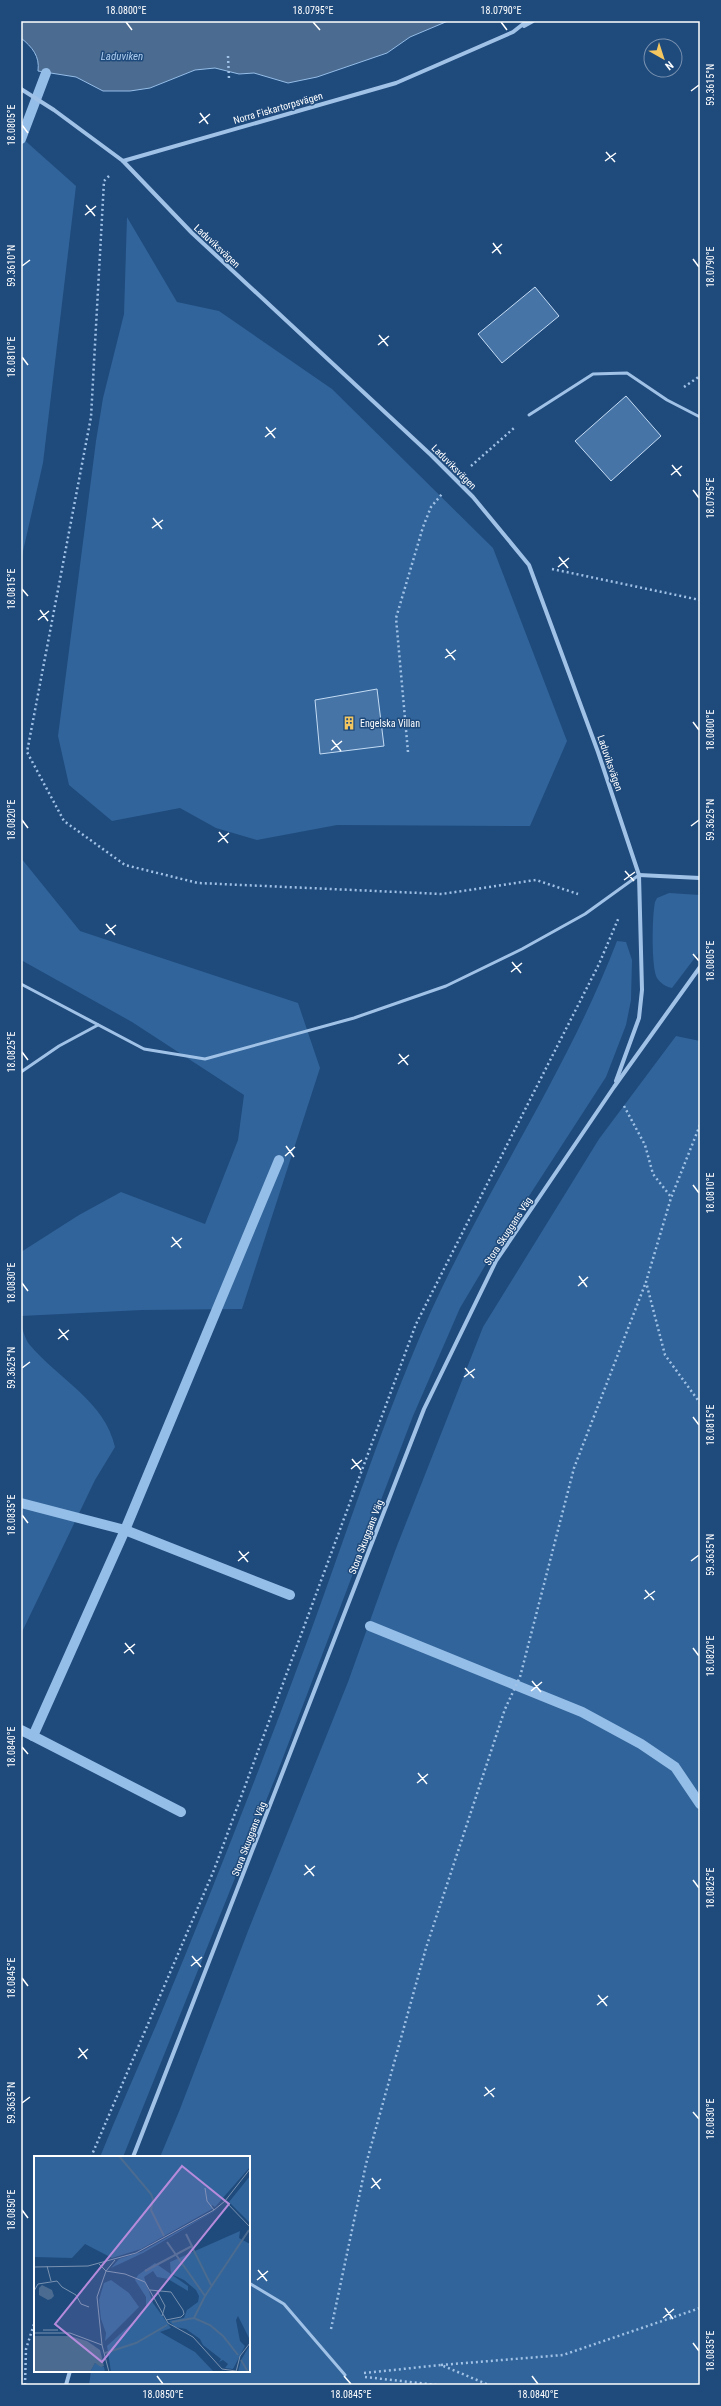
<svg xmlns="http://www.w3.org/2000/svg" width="721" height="2406" viewBox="0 0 721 2406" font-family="'Roboto Condensed',sans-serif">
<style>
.green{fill:#31649a}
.water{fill:#4b6b90;stroke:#94bde8}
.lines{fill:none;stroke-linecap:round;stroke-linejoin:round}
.stream{stroke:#94bde8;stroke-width:10}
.building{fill:#4774a6;stroke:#c4dcf5}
.path{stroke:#a1c2e7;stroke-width:2.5;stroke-dasharray:2 3;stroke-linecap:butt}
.service{stroke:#a1c2e7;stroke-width:3}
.minor{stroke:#a1c2e7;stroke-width:4}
.ticks{fill:none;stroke:#fff;stroke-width:1.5}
.labels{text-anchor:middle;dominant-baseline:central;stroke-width:3;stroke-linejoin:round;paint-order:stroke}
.street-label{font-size:10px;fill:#fff;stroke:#1f4a7c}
.poi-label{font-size:10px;fill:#fff;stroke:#1f4a7c;text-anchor:start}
.water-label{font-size:11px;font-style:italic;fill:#acccef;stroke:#1f4a7c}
.inset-river{fill:none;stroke:#4b6b90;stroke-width:2}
.inset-road{fill:none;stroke:#7992b0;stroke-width:1}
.view{fill:#b68bdc;fill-opacity:0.15;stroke:#b68bdc;stroke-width:2}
.inset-edge{fill:none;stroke:#fff;stroke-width:2}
.neatline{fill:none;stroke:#fff;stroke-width:1.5}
.ticks-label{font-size:10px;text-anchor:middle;fill:#fff}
</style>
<rect width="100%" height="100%" fill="#1f4a7c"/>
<g class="green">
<polygon points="21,137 76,186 43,463 21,560"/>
<polygon points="127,217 177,302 219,311 332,389 493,548 567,741 530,826 337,825 257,840 216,828 180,808 112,821 69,785 58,736 96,441 103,398 124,314"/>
<polygon points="21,858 80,931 298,1003 320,1068 242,1309 142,1310 21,1316 21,1252 79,1215 121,1192 205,1224 238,1140 244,1095 132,1022 21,960"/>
<path d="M669 893 700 895V951L672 988C666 987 660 983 657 978 651 968 652 915 655 902L657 898Z"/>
<path d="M617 941 626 942 632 960 631 1000 626 1025 606 1077 498 1244 460 1308 413 1416 276 1776 123 2157H100C119 2110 140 2063 160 2016 206 1906 250 1794 292 1682 339 1558 378 1430 432 1309 489 1184 568 1069 617 941Z"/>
<polygon points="676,1036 700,1041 700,2385 89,2385 91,2371 249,2371 249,2157 160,2157 180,2109 248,1931 348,1682 395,1551 483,1327 599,1139"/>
<path d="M21 1324C23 1330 25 1339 29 1344 57 1378 105 1401 115 1447L95 1480 21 1634Z"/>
</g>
<path class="water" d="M21 21H448L410 37 387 53 317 77 288 83 254 73 239 74 215 68 195 70 150 88 130 91H103L76 77 38 71C40 56 32 47 21 38Z"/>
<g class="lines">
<g class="stream">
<polyline points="21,139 46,73"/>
<polyline points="21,1503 125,1530 290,1595"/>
<polyline points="370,1626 582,1712 641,1744 675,1767 700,1804"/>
<polyline points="21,1730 33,1736"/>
<polyline points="181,1812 33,1736 125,1530 279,1160"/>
</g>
</g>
<g class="building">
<polygon points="535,287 559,316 502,363 478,334"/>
<polygon points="626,396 661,436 611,481 575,441"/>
<polygon points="377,689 384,746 320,754 315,700"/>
</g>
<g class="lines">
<g class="path">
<polyline points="228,56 229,79"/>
<polyline points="109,176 104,181 91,417 27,752 64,821 125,865 198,883 442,894 536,880 578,894"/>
<polyline points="684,387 700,376"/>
<polyline points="471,466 514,428"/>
<polyline points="552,569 700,600"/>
<polyline points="408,752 396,618 423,527 431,507 442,494"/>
<polyline points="624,1106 645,1145 653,1174 671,1197"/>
<polyline points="700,1125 671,1198 646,1282 665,1355 700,1403"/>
<polyline points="91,2157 214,1870 416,1324 599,964 619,917"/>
<polyline points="331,2329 366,2164 426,1948 505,1709 520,1677 574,1468 646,1282"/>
<polyline points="441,2365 563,2355 700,2308"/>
<polyline points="364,2373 441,2365 489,2385"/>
<polyline points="365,2377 437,2385"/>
<polyline points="25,2385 26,2349 35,2321"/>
</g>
<g class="service">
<polyline points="529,415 593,374 627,373 667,400 700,417"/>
<polyline points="21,984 144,1049 205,1059 354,1018 446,986 522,949 585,914 639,875"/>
<polyline points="21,1072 59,1046 98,1025"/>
<polyline points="249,2283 284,2304 345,2375"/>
</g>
<g class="minor">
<polyline points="524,26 533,21"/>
<polyline points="21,89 54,110 123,161 396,83 513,32 527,21"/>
<polyline points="123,161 192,233 431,455 473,497 529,565 598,752 639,875 642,990 639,1018 616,1081"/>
<polyline points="639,875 700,878"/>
<polyline points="133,2157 424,1409 496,1261 614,1087 700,967"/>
<polyline points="66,2385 70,2371"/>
</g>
</g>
<path class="ticks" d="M126 22 132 30M313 22 320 30M501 22 507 30M691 91 699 85M200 113 208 124M199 123 210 114M22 125 28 133M606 152 615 162M605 161 616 153M86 205 95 216M85 215 96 206M493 243 501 254M492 253 502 244M693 259 699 267M22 266 30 260M379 335 388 346M378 345 389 336M22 357 28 365M266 427 275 438M265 437 276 428M672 465 681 476M671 475 682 466M693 490 699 498M153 518 162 529M152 528 163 520M559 557 568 568M558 567 569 558M22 589 28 596M40 610 48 621M38 620 49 611M446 649 455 660M445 658 456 650M693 722 699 730M332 740 341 751M331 750 342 741M22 820 28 828M691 826 699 820M219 832 228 843M218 842 229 833M625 871 634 881M624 880 635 872M106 924 115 935M105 934 116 925M693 954 699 961M512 962 521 973M511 972 522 963M22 1052 28 1060M399 1054 408 1065M398 1064 409 1055M286 1146 294 1157M285 1156 295 1147M693 1185 699 1193M172 1237 181 1248M171 1247 182 1238M579 1276 587 1287M22 1283 28 1291M578 1286 588 1277M59 1329 68 1340M58 1339 69 1330M22 1368 30 1362M465 1368 474 1378M464 1377 475 1369M693 1417 699 1425M352 1459 361 1470M351 1469 362 1460M22 1515 28 1523M239 1551 248 1562M238 1561 249 1552M691 1561 699 1555M645 1590 654 1600M644 1599 655 1591M125 1643 134 1654M693 1648 699 1656M124 1653 135 1644M532 1681 541 1692M531 1691 542 1682M22 1747 28 1754M418 1773 427 1784M417 1783 428 1774M305 1865 314 1876M304 1875 315 1866M693 1880 699 1888M192 1956 201 1967M191 1966 202 1957M22 1978 28 1986M598 1995 607 2006M597 2005 608 1996M79 2048 87 2059M78 2058 88 2049M485 2087 494 2097M484 2096 495 2088M22 2103 30 2097M693 2112 699 2119M372 2178 380 2189M371 2188 381 2179M22 2210 28 2218M258 2270 267 2281M257 2280 268 2271M665 2308 673 2319M663 2318 674 2309M693 2343 699 2351M157 2376 163 2384M344 2376 351 2384M532 2376 538 2384"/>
<defs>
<g id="building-bare" transform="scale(1.08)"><path d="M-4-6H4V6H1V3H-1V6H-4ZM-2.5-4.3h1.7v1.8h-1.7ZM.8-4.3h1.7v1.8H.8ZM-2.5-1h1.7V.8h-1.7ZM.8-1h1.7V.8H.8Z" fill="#f5c760" stroke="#1f4a7c" stroke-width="2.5" paint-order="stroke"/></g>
</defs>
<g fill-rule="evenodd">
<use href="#building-bare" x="349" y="723"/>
</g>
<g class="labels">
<g class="street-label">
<text transform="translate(278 108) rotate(-16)">Norra Fiskartorpsvägen</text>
<text transform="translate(217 246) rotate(43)">Laduviksvägen</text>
<text transform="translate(454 467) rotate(45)">Laduviksvägen</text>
<text transform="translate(610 763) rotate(71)">Laduviksvägen</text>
<text transform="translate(508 1231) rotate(-57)">Stora Skuggans Väg</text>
<text transform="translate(366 1537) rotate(-69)">Stora Skuggans Väg</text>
<text transform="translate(249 1839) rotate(-69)">Stora Skuggans Väg</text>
</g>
<g class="poi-label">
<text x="360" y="723">Engelska Villan</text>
</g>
<g class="water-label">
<text x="122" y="56">Laduviken</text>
</g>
</g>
<g transform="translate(34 2156)">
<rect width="216" height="216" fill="#1f4a7c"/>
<path d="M0 0H216V11L181 51 178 49V53L107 93 78 102 51 88 38 102 0 101ZM216 20V67L195 46ZM191 49 109 97 77 112 85 103 107 96ZM206 75 205 82 216 88V184L204 160 202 164 206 185 211 190 199 213 191 212 194 208 189 204 185 206 187 203 169 189 166 183 152 173 141 171 135 165 150 162 153 154 164 146 165 140 162 134 150 124 137 118 136 106ZM121 107 154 130V135L134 123 123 121 119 115 110 121 119 147 137 172 126 176 161 196 180 216H77L73 190 107 159 112 152V141L101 124 104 119ZM77 124 95 137 105 151 71 185 72 177 67 163 65 144 70 127ZM216 189V216H204L207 204ZM61 207 70 211 71 216H56Z" fill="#31649a"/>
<path d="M8 129 18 134 20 140 17 143 14 144 5 139V132ZM0 180H36L53 185 66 194 70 210 67 211 61 207 56 216H0Z" fill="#4b6b90"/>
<path class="inset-river" d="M85 0 117 38 119 43 117 54 130 80M133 86 171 140 160 162M158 91 177 129M111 115 158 90 152 78M171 140 215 74M138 166 160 162 176 169 189 180 204 199M71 197 102 187 133 169M207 204 214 216"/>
<path class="inset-road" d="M171 32 173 45 180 54M191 45 216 71M65 108 72 115 91 118 111 126 134 167 159 181 188 213 202 215M13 110 17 125M0 111 54 110 102 97 180 54 191 45 216 13M116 134 137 136 149 154 150 158 147 161 132 164M0 135 4 128 23 125 28 131 42 139 47 148 55 151M123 135 131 150 128 160M9 174H24M0 177H36L68 189 75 216M68 189 63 141 72 115 81 104M202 216 206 200 216 187"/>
<path class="view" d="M148 10 195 48 68 206 21 168Z"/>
<rect width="216" height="216" class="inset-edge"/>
</g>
<rect width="721" height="2406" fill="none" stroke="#1f4a7c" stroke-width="44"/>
<g transform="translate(663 58) rotate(141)"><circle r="19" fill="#1f4a7c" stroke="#7992b0"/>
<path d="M0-3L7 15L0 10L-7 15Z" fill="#f5c760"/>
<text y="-6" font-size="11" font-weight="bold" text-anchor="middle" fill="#ffffff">N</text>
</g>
<rect x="22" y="22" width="677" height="2362" class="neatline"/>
<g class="ticks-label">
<text x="126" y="14">18.0800°E</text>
<text x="313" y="14">18.0795°E</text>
<text x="501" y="14">18.0790°E</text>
<text transform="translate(710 85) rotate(-90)" y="4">59.3615°N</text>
<text transform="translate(11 125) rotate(-90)" y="4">18.0805°E</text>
<text transform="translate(11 266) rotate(-90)" y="4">59.3610°N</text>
<text transform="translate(710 267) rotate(-90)" y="4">18.0790°E</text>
<text transform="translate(11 357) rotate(-90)" y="4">18.0810°E</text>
<text transform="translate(710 498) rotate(-90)" y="4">18.0795°E</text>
<text transform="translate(11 589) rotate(-90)" y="4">18.0815°E</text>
<text transform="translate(710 730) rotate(-90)" y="4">18.0800°E</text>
<text transform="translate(710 820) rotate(-90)" y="4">59.3625°N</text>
<text transform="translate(11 820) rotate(-90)" y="4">18.0820°E</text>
<text transform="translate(710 961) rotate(-90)" y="4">18.0805°E</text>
<text transform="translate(11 1052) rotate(-90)" y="4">18.0825°E</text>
<text transform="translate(710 1193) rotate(-90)" y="4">18.0810°E</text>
<text transform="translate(11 1283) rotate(-90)" y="4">18.0830°E</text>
<text transform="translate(11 1368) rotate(-90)" y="4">59.3625°N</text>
<text transform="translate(710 1425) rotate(-90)" y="4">18.0815°E</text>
<text transform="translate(11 1515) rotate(-90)" y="4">18.0835°E</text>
<text transform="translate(710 1555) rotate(-90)" y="4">59.3635°N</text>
<text transform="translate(710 1656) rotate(-90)" y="4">18.0820°E</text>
<text transform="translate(11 1747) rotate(-90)" y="4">18.0840°E</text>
<text transform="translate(710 1888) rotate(-90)" y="4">18.0825°E</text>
<text transform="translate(11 1978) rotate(-90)" y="4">18.0845°E</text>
<text transform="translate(11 2103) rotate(-90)" y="4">59.3635°N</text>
<text transform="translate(710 2119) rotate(-90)" y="4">18.0830°E</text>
<text transform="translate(11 2210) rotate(-90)" y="4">18.0850°E</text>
<text transform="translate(710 2351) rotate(-90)" y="4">18.0835°E</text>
<text x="163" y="2398">18.0850°E</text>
<text x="351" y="2398">18.0845°E</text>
<text x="538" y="2398">18.0840°E</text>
</g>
</svg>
